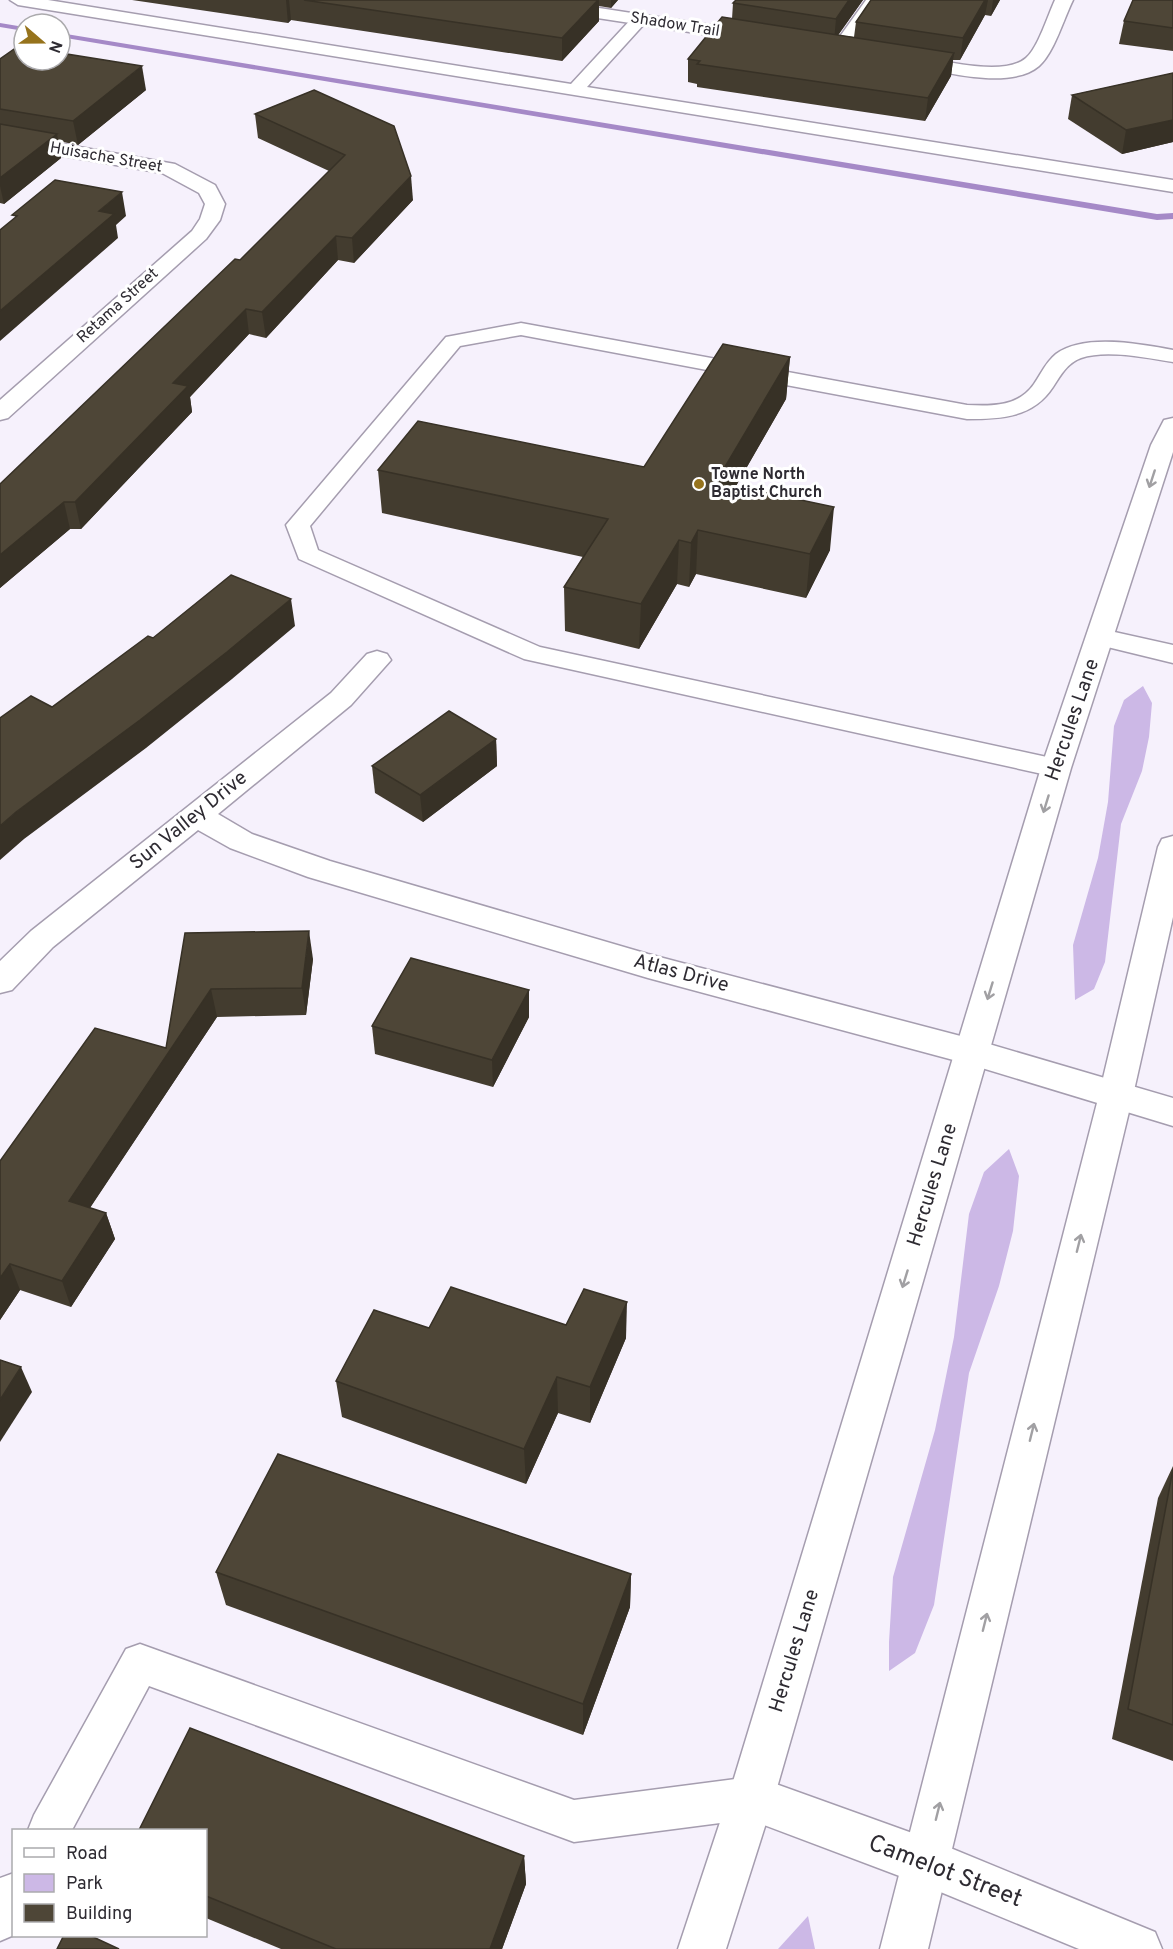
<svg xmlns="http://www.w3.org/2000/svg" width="1173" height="1949" viewBox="0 0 1173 1949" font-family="Overpass,sans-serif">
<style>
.green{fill:#ccb8e6}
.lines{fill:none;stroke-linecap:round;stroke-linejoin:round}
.stream{fill:#a589c7;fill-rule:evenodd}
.service-casing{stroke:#a59daf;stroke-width:3}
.minor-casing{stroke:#a59daf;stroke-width:3}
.tertiary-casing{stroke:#a59daf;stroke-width:3}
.service{fill:#fff;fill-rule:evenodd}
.minor{fill:#fff;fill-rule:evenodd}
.tertiary{fill:#fff;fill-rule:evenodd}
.wall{fill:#433c2f}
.shaded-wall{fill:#373126}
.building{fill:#4e4637;stroke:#373126;stroke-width:1.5}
.oneway{stroke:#a1a0a3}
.poi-dot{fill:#96731c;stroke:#fff;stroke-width:2}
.labels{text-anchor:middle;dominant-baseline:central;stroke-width:6;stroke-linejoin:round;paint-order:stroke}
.far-street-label{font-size:16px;fill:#2e2b32;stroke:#fff}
.far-poi-label{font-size:16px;font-weight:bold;fill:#2e2b32;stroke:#fff;text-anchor:start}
.street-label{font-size:20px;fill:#2e2b32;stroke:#fff}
.near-street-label{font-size:24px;fill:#2e2b32;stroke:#fff}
</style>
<rect width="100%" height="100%" fill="#f6f1fc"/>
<g class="green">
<polygon points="1143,686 1152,703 1149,737 1142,771 1121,824 1105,962 1094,989 1075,1000 1073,945 1098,858 1108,802 1114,726 1124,700"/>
<polygon points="1009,1149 1019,1176 1013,1231 999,1286 969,1373 934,1605 915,1653 889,1671 889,1642 893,1577 935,1430 954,1337 969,1214 984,1172"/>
<polygon points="808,1916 815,1949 778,1949"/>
</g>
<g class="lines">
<g class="stream">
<polygon points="0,23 24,27 24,31 0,27"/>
<polygon points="60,33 1157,214 1173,213 1173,219 1157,220 60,37"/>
</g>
<g class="service-casing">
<g id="service">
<polygon points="10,0 48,0 571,84 634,16 646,16 648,19 646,22 587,87 1173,180 1173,192 18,5"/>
<polygon points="866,0 882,0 845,53 833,53 831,49"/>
<path d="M521 323 967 405C992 406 1018 407 1034 384 1041 374 1046 362 1056 354 1084 333 1141 344 1173 350V362C1148 358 1106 349 1081 358 1067 363 1061 375 1053 387 1033 418 1000 419 967 419L521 335 460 346 310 526 318 550 540 647 1056 759 1066 762 1070 768 1066 774 1056 777 524 659 299 559 286 525 446 337Z"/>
<polygon points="140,1644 574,1800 751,1777 766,1783 772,1798 766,1813 751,1819 574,1842 149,1686 72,1830 28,1830 34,1815 126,1649"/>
<polygon points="14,1873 14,1935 0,1941 0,1878"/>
</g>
</g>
<g class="minor-casing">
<g id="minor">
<polygon points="503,0 547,0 755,32 761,33 764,37 761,41 755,42 512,5 506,4"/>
<path d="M1055 0H1073C1064 18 1054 53 1039 66 1010 91 940 71 907 65L900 63 898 59 900 55 907 53C934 59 1003 78 1026 58 1038 48 1048 15 1055 0Z"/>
<polygon points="0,133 175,164 215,185 225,204 220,220 206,239 8,418 0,420 0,400 192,231 200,219 205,204 199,193 162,173 0,145"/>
<polygon points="1101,629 1173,645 1173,663 1091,643 1087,637 1091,631"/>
<polygon points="377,651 387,654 391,660 351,705 218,814 252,834 330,861 648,954 972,1039 1173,1098 1173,1126 972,1065 648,978 308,877 230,848 198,830 53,947 12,990 0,993 0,961 31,931 331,693 367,654"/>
<polygon points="751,1775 926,1838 1155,1932 1162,1949 1079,1949 926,1886 735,1814 728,1798 735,1782"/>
</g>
</g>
<g class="tertiary-casing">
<g id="tertiary">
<polygon points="1173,418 1173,452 1071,768 774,1798 726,1949 678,1949 728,1798 1041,768 1151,445 1164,420"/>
<polygon points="1173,836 1173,917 1133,1095 928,1949 880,1949 1099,1095 1158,847 1162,839"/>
</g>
</g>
<use href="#service" class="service"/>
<use href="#minor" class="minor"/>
<use href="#tertiary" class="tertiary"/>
</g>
<g class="wall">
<polygon points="132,0 618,0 611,8 599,6 599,21 562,61 291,20 288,23"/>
<polygon points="736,0 863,0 838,35 854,37 856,22 871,0 1000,0 991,16 985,15 960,60 953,60 951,76 925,121 697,87 697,84 688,82 688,59 732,19 733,3"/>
<polygon points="1173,0 1173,51 1119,44 1124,21"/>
<polygon points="0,59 146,90 78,145 58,141 61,158 4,204 0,203"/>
<polygon points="1173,73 1173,142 1122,154 1068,119 1072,95"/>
<polygon points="314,90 413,200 354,263 338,260 266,338 249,334 190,397 192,412 81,529 70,529 0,588 0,484 240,260 329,171 258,138 255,114"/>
<polygon points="790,357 786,399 736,486 830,550 806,598 696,574 689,587 677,584 639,649 565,631 564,587 583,557 382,513 378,470 644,467"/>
<polygon points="496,739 497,766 423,822 375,793 372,766"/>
<polygon points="185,933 313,959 306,1015 217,1017 90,1208 106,1213 115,1239 71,1307 20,1290 0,1320 0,1161 166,1048"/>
<polygon points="529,990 529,1017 493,1087 375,1054 372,1026"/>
<polygon points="566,1325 626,1338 590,1423 558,1413 526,1484 342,1417 336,1381"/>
<polygon points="1173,1466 1173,1761 1112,1739 1158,1498"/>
<polygon points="216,1572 631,1574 630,1607 583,1735 226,1605"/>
<polygon points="206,1830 524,1856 526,1884 502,1949 281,1949 206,1918"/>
</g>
<g class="shaded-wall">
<polygon points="286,0 289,0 291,20 288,23"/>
<polygon points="598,0 599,0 599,21 562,61 562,38"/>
<polygon points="611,0 618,0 611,8"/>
<polygon points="849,0 863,0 834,41 836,19"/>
<polygon points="985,0 988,0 985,15 960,60 963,38"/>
<polygon points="993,0 1000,0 991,16"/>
<polygon points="954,53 951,76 925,121 928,98"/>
<polygon points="142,66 146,90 78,145 73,121"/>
<polygon points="1173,120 1173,142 1122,154 1126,130"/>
<polygon points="57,134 61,158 4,204 0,186 0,178"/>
<polygon points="411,176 413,200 354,263 352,238"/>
<polygon points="122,192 126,216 116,225 118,238 0,341 0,311 99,211"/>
<polygon points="336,236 338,260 266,338 262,312"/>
<polygon points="246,309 249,334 190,397 192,412 81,529 75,502 173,383"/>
<polygon points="790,357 786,399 713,526 716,482"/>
<polygon points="64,502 70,529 0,588 0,555"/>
<polygon points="834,507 830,550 806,598 810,554"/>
<polygon points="698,530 696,574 689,587 691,543"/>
<polygon points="679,540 677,584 639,649 641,604"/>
<polygon points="291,599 295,626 232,679 146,748 24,839 0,860 0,826 16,812"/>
<polygon points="496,739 497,766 423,822 420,795"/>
<polygon points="309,931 313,959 306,1015 302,988"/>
<polygon points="211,989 217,1017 77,1227 69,1201"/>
<polygon points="529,990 529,1017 493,1087 492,1060"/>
<polygon points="106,1213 115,1239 71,1307 62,1281"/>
<polygon points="10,1264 20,1290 0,1320 0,1278"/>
<polygon points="627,1302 626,1338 590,1423 590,1387"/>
<polygon points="21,1367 32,1392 0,1442 0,1400"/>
<polygon points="557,1377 558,1413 526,1484 524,1449"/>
<polygon points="631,1574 630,1607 583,1735 583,1704"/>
<polygon points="524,1856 526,1884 502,1949 490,1949"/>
</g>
<g class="building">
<polygon points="304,0 598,0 562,38"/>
<polygon points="736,0 849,0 836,19 733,3"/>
<polygon points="871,0 985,0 963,38 856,22"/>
<polygon points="1133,0 1173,0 1173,28 1124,21"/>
<polygon points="722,17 954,53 928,98 697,64 700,61 688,59"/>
<polygon points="17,47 24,48 24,60 60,60 60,53 142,66 73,121 0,109 0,59"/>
<polygon points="1173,73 1173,120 1126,130 1072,95"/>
<polygon points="314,90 394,126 411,176 352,238 336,236 262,312 246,309 173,383 188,386 75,502 64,502 0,555 0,484 235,259 240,260 345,155 255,114"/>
<polygon points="0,124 57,134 0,178"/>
<polygon points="55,180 122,192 99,211 114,214 0,311 0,230 17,216 12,215"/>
<polygon points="723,344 790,357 716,482 834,507 810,554 698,530 691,543 679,540 641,604 564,587 608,519 378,470 418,421 644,467"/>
<polygon points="231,575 291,599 227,652 140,720 16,812 0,826 0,718 31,696 52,707 148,636 153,638"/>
<polygon points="449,711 496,739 420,795 372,766"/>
<polygon points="309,931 302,988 211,989 69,1201 106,1213 62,1281 10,1264 0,1278 0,1161 95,1028 166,1048 185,933"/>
<polygon points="411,958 529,990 492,1060 372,1026"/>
<polygon points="451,1287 566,1325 584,1289 627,1302 590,1387 557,1377 524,1449 336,1381 374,1310 429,1328"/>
<polygon points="0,1360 21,1367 0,1400"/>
<polygon points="278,1454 631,1574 583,1704 216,1572"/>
<polygon points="1173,1469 1173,1725 1128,1709"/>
<polygon points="190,1728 524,1856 490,1949 336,1949 206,1896 206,1830 139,1830"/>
<polygon points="64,1935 89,1935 119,1949 57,1949"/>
</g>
<defs><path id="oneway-shaft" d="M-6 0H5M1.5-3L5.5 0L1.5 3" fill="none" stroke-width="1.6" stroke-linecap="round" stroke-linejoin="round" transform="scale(1.5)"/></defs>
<g class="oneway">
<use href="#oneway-shaft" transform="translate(1152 479) rotate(108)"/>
<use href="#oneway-shaft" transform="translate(1046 804) rotate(107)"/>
<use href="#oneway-shaft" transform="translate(990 991) rotate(107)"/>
<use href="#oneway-shaft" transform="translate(1079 1243) rotate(-76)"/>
<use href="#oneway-shaft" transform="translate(905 1279) rotate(107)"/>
<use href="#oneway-shaft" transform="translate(1032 1432) rotate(-76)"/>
<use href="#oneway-shaft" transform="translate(985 1622) rotate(-76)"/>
<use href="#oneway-shaft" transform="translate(938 1811) rotate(-76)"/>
</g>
<circle class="poi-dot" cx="699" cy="484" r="6"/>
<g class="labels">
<g class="far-street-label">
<text transform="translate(675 25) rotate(9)">Shadow Trail</text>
<text transform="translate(106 158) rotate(10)">Huisache Street</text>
<text transform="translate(118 306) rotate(-42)">Retama Street</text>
</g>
<g class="far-poi-label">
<text x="711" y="475">Towne North<tspan x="711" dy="18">Baptist Church</tspan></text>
</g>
<g class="street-label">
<text transform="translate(1073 720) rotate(-71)">Hercules Lane</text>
<text transform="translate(189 821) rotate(-39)">Sun Valley Drive</text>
<text transform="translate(681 974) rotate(15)">Atlas Drive</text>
<text transform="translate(933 1185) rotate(-73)">Hercules Lane</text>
<text transform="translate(795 1651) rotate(-73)">Hercules Lane</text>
</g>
<g class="near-street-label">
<text transform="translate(945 1872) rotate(21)">Camelot Street</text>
</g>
</g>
<rect x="12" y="1829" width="195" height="108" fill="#ffffff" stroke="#abaaad" stroke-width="1.5"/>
<rect x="24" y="1848" width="30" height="9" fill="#ffffff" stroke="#abaaad" stroke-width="1.5"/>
<text x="66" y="1859" font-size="18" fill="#2e2b32">Road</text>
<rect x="24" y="1874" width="30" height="18" fill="#ccb8e6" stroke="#abaaad" stroke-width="1.5"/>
<text x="66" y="1889" font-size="18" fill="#2e2b32">Park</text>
<rect x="24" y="1904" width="30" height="18" fill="#4e4637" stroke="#abaaad" stroke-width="1.5"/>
<text x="66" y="1919" font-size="18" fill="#2e2b32">Building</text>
<g transform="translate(42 42) rotate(110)"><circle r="28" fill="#ffffff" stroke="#abaaad" stroke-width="1.5"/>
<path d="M0-4.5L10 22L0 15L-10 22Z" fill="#96731c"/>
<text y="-9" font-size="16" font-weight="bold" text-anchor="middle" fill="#2e2b32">N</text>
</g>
</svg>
